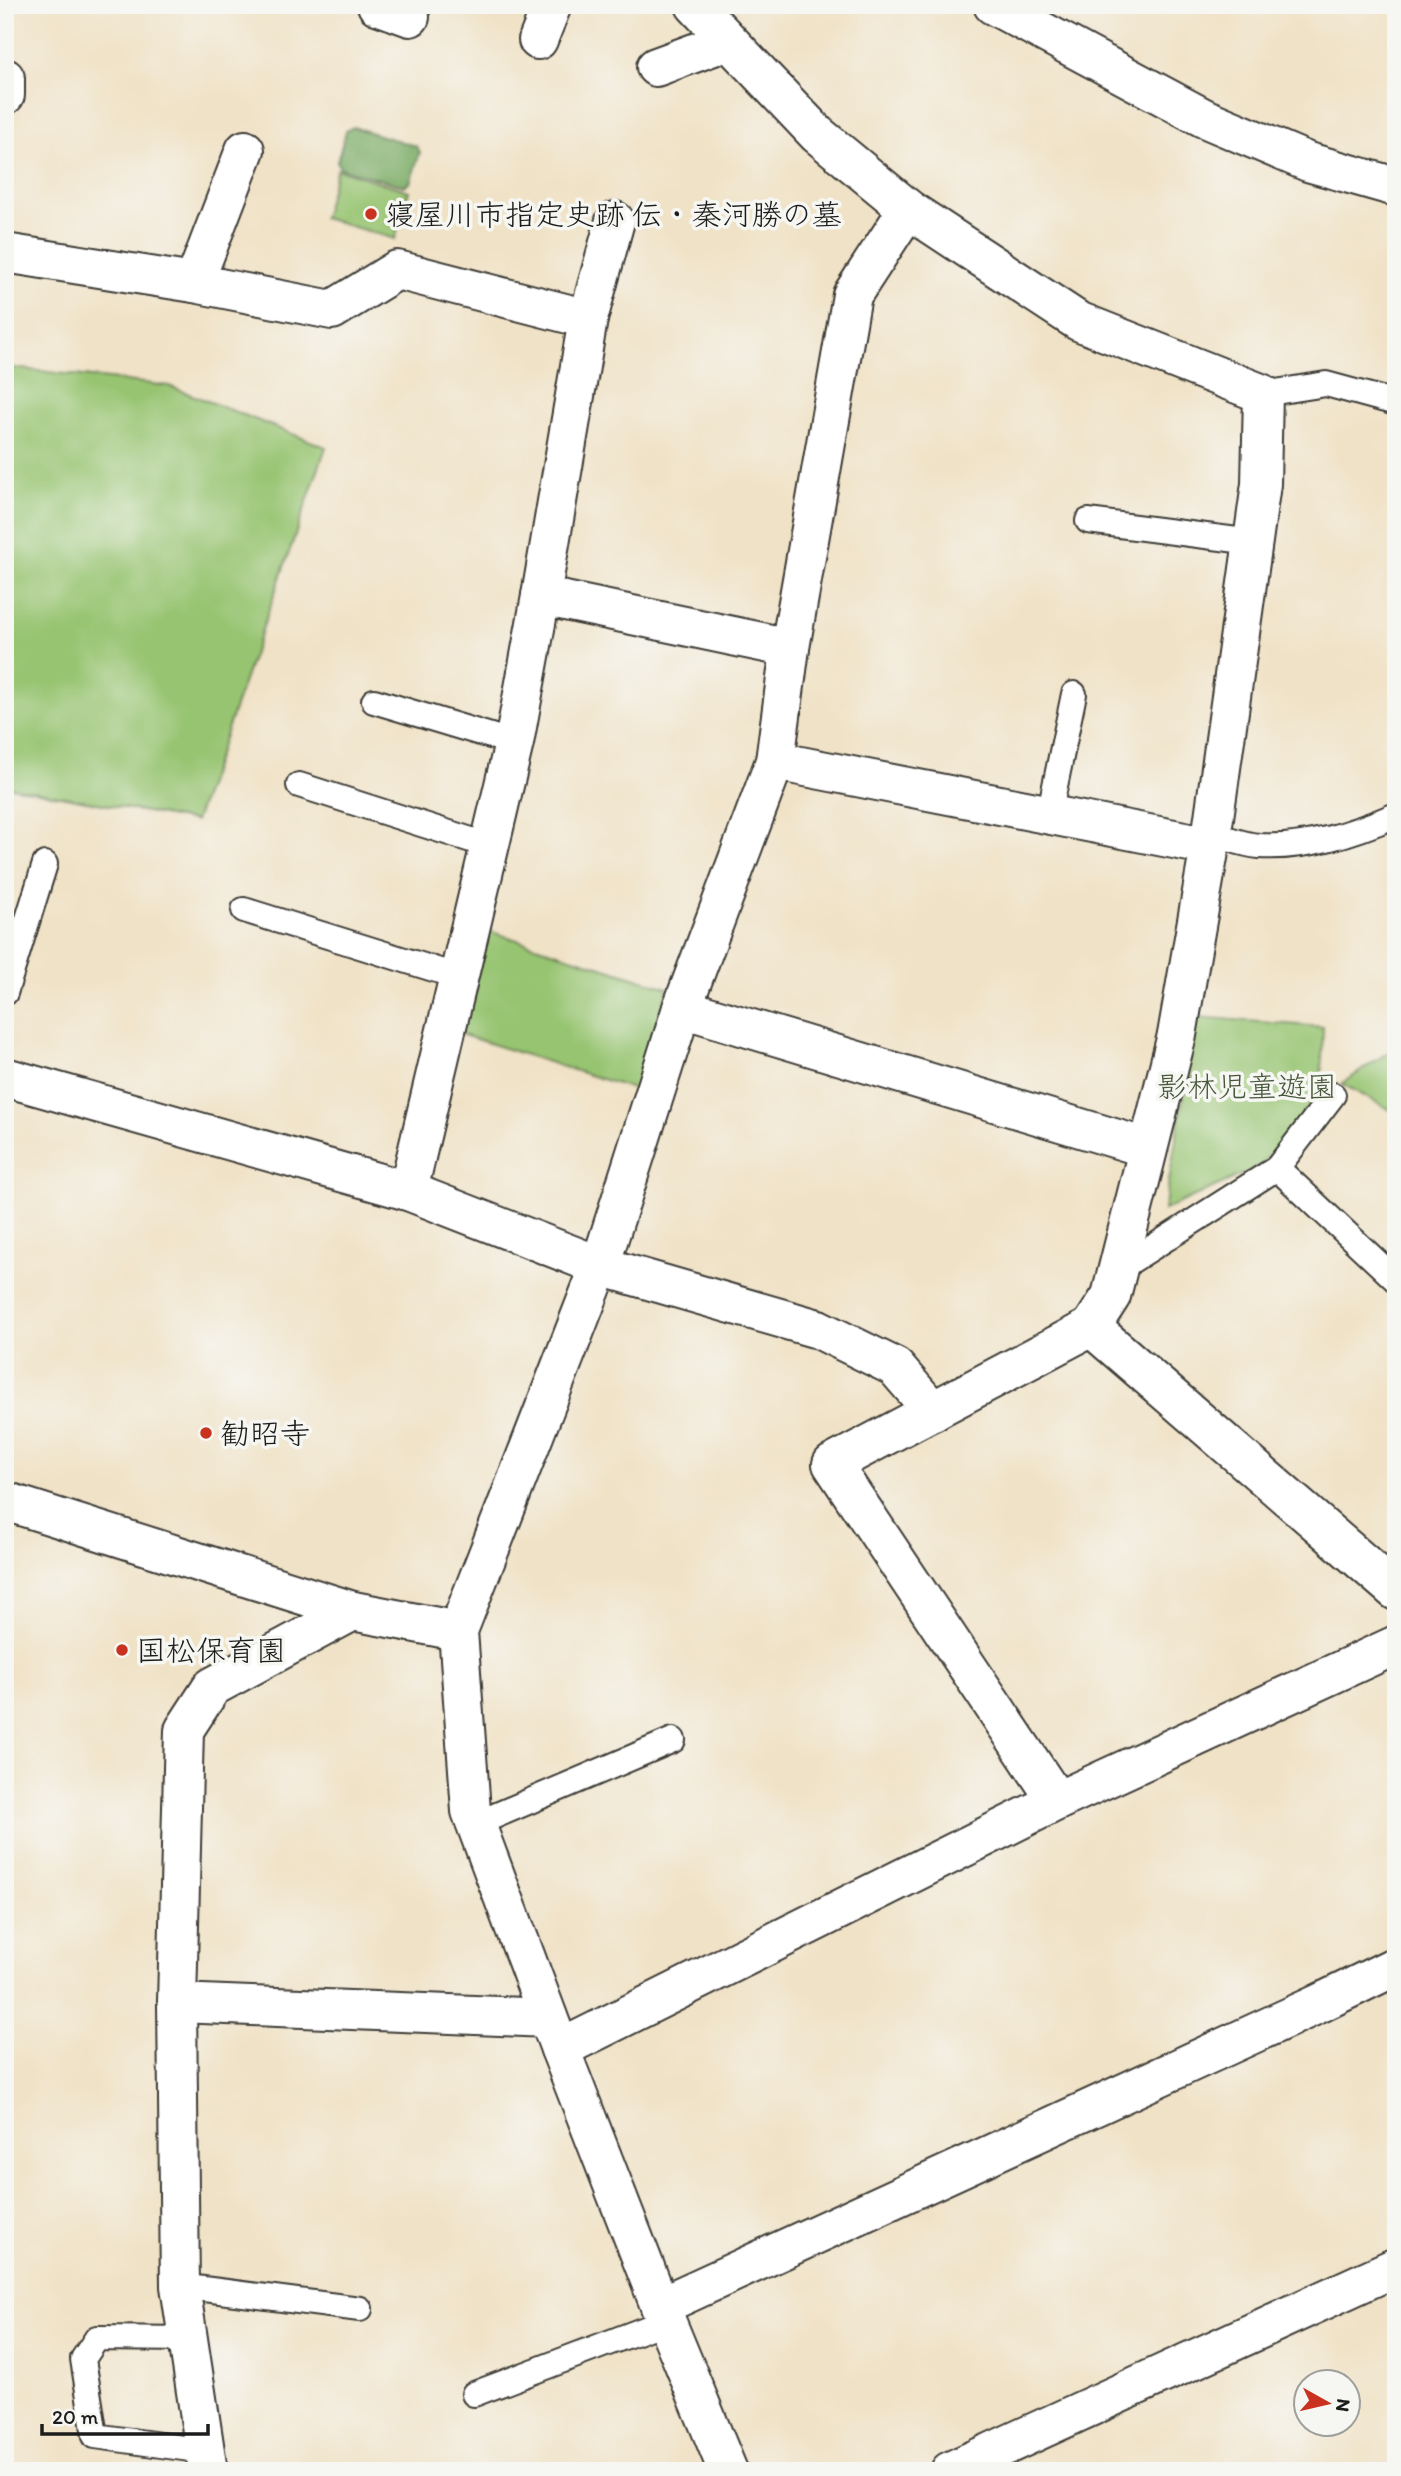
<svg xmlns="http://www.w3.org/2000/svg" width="1401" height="2476" viewBox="0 0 1401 2476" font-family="Itim,'Klee One',sans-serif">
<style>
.green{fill:#97c471;stroke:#5a7046;stroke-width:2}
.forest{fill:#79aa63;stroke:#4a6340;stroke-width:2}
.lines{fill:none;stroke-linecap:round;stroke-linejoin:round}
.lane-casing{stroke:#3c3a36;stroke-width:28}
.street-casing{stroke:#3c3a36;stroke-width:42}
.lane{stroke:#fff;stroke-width:24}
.street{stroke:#fff;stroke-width:38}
.poi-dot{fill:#c8321e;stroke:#f6f6f2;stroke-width:2.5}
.labels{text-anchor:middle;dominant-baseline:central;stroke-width:7;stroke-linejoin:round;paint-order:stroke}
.poi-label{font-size:30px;fill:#1c1c1c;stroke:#f6f6f2;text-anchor:start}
.park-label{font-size:30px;fill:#47573a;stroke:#f6f6f2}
</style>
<rect width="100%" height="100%" fill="#f6f6f2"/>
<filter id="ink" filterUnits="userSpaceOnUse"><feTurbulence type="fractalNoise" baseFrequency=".0143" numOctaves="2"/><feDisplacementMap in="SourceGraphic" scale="14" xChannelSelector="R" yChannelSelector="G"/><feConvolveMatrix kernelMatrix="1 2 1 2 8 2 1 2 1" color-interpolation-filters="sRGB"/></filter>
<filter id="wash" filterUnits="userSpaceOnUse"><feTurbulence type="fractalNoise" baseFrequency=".00686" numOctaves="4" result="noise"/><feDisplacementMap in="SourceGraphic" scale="28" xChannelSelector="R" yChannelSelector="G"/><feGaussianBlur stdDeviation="1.57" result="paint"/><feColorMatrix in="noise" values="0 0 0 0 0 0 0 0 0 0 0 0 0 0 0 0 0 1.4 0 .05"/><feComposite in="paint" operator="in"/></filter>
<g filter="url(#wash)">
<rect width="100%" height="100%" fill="#f0e2c6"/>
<g class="green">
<polygon points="337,169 409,191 395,239 323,218"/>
<polygon points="5,367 169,386 326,447 195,821 5,786"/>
<polygon points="489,931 668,988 636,1090 457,1033"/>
<polygon points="1197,1017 1323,1027 1321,1094 1261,1166 1164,1210"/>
<polygon points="1396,1047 1396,1113 1342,1084"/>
</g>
<polygon class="forest" points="353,127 416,146 420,152 410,183 404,186 340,168 337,162 346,131"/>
</g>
<g filter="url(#ink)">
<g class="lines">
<g class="lane-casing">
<g id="lane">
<polyline points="1263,394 1326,384 1396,403"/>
<polyline points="1088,521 1253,542"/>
<polyline points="374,701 514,743"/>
<polyline points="299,785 490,846"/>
<polyline points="1049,815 1074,694"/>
<path d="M1212 834C1227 838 1244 845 1259 846 1306 849 1354 833 1396 815"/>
<polyline points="244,910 459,977"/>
<polyline points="5,993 45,864"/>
<polyline points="1277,1168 1396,1280"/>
<polyline points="1117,1270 1277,1168 1333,1095"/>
<polyline points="476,1824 673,1740"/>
<polyline points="180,2286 360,2309"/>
<polyline points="188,2339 97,2338 83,2359 95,2436 205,2451"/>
<polyline points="474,2394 666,2321"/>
</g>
</g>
<g class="street-casing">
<g id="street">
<polyline points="377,5 410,17"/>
<polyline points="695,5 817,134 908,209 1078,321 1263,394 1261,484 1210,846 1177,1035 1111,1296 1091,1327 1396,1591"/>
<polyline points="993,5 1204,118 1308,162 1396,187"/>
<polyline points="538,40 552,5"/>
<polyline points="656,67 727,41"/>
<polyline points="5,78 5,95"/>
<polyline points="908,209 852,295 790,648 775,761 682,1008 600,1266 458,1631 471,1811 560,2049 1057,1801 1396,1645"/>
<polyline points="5,253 194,283 332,310 397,270 588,319 541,596"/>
<polyline points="194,283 245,150"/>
<polyline points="588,319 615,221"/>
<polyline points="775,761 1210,846"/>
<polyline points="682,1008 1147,1148"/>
<polyline points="5,1077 408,1191 600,1266 818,1329 895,1367 933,1411"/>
<polyline points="408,1191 514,743 541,596 790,648"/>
<polyline points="5,1501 353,1611 458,1631"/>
<polyline points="1057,1801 832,1464 1091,1327"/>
<polyline points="177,2003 548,2018"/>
<polyline points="560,2049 660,2306 728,2471"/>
<polyline points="660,2306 1316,2005 1396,1966"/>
<polyline points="208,2471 180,2286 177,2003 184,1730 212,1687 353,1611"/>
<polyline points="950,2471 1396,2267"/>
</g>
</g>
<use href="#lane" class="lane"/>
<use href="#street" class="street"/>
</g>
</g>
<g class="poi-dot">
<circle cx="371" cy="214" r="7"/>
<circle cx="206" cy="1433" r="7"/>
<circle cx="122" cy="1650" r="7"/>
</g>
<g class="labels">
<g class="poi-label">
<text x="385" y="214">寝屋川市指定史跡 伝・秦河勝の墓</text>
<text x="220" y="1433">勧昭寺</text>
<text x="136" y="1650">国松保育園</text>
</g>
<g class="park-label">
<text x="1247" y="1086">影林児童遊園</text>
</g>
</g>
<rect width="1401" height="2476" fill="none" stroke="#f6f6f2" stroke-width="28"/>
<g transform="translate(1327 2403) rotate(98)"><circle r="33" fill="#f6f6f2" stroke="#9f9f9c" stroke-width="2"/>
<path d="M0-5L12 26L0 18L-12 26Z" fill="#c8321e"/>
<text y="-10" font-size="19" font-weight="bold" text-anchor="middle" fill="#1c1c1c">N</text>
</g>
<path d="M42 2424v10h166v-10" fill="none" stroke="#1c1c1c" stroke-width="3.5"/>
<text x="52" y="2424" font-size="21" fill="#1c1c1c" stroke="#f6f6f2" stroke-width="5" paint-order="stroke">20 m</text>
</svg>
